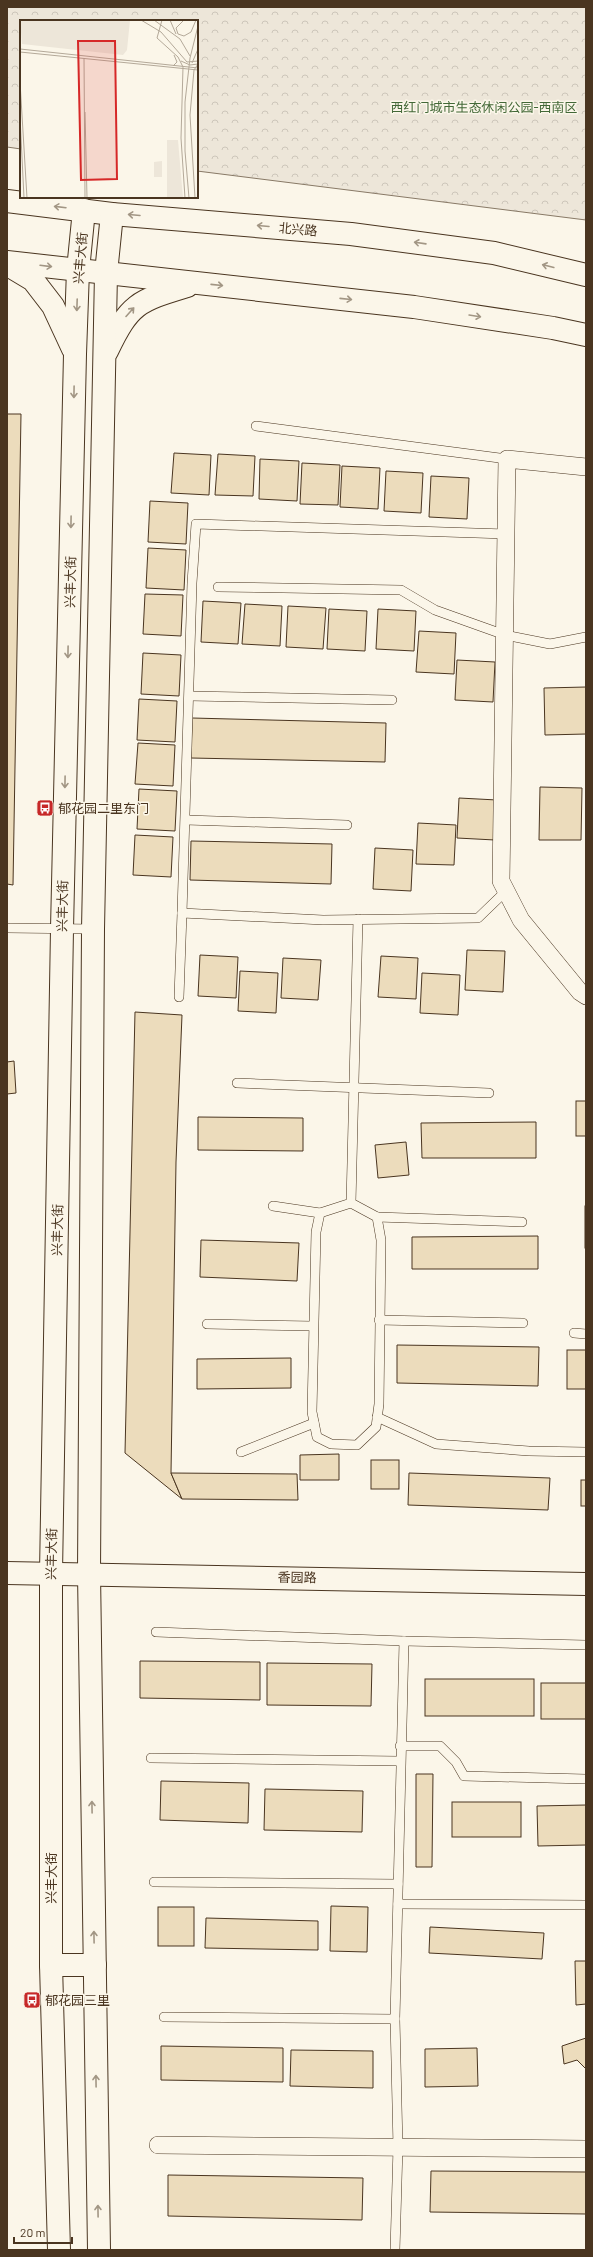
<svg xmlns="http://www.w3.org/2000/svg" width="593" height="2257" viewBox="0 0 593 2257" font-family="Barlow,'Noto Sans SC',sans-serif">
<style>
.park{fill:url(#park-crowns);stroke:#887966}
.building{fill:#ecdcbc;stroke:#4a3520}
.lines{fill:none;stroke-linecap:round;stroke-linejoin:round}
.service-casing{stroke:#4a3520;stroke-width:10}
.minor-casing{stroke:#4a3520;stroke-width:18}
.tertiary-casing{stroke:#4a3520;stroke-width:24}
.secondary-casing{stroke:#4a3520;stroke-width:24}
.service{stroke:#fbf6e9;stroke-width:9}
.minor{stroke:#fbf6e9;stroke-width:17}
.tertiary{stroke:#fbf6e9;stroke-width:22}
.secondary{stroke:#fbf6e9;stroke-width:22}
.oneway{stroke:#a29684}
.labels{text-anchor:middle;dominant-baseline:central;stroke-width:3;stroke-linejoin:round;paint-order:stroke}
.park-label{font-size:13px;fill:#436837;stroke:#fbf6e9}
.street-label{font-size:13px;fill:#4a3520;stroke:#fbf6e9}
.poi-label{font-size:13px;fill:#4a3520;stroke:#fbf6e9;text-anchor:start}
.inset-road{fill:none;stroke:#b4a999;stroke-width:1}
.view{fill:#d62828;fill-opacity:0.15;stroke:#d62828;stroke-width:2}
.inset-edge{fill:none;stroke:#4a3520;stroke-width:2}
</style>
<defs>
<pattern id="park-crowns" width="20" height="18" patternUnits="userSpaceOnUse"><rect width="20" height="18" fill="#ede6d9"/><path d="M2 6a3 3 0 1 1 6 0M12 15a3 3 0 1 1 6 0" fill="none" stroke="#cdc6ba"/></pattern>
</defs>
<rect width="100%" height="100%" fill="#fbf6e9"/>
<polygon class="park" points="7,7 586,7 586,220 197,171 197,21 21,21 21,149 7,147"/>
<g class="building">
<polygon points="7,414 21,414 13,885 7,884"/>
<polygon points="174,453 211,455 209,495 171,493"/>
<polygon points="218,454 255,456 253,496 215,495"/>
<polygon points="260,459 299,461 297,501 259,499"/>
<polygon points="302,463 340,465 338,505 300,504"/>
<polygon points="342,466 380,468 378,509 340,507"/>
<polygon points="386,471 423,473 421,513 384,511"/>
<polygon points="431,476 469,478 467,519 429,517"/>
<polygon points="150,501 188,503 186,544 148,542"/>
<polygon points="148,548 186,550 184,590 146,588"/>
<polygon points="145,594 183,595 181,636 143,634"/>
<polygon points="203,601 241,603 238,644 201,642"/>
<polygon points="245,604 282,606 280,646 242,644"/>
<polygon points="288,606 326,608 323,649 286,647"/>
<polygon points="329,609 367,611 365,651 327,649"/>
<polygon points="378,609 416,611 414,651 376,649"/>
<polygon points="419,631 456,633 454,674 416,672"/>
<polygon points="143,653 181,655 179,696 141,694"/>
<polygon points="457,660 495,662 493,702 455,700"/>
<polygon points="586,687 586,734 545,735 544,688"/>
<polygon points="139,699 177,701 175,742 137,740"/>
<polygon points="192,718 386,723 385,762 191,758"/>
<polygon points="138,743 175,745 173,786 135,784"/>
<polygon points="540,787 582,788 581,840 539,840"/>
<polygon points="139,789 177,791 175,831 137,829"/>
<polygon points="459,798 497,800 495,840 457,838"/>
<polygon points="418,823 456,825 454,865 416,864"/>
<polygon points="135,835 173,837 171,877 133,875"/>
<polygon points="191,841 332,844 331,884 190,880"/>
<polygon points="375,848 413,850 411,891 373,889"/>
<polygon points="467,950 505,951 503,992 465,990"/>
<polygon points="200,955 238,957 236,998 198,996"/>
<polygon points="381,956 418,958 416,999 378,997"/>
<polygon points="283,958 321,960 318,1000 281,998"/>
<polygon points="240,971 278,973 276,1013 238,1011"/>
<polygon points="422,973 460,975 458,1015 420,1013"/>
<polygon points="135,1012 182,1015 176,1162 171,1473 182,1499 125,1453"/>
<polygon points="14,1061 16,1093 7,1094 7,1062"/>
<rect x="576" y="1101" width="10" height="35"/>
<polygon points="198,1117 303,1118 303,1151 198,1150"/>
<polygon points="536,1122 536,1158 422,1158 421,1123"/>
<polygon points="406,1142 409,1175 378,1178 375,1145"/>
<rect x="585" y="1206" width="1" height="42"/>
<polygon points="538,1236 538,1269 412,1269 412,1237"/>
<polygon points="201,1240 299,1243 297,1281 200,1277"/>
<polygon points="397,1345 539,1347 538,1386 397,1383"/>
<rect x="567" y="1350" width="19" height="39"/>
<polygon points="291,1358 291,1388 197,1389 197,1359"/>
<polygon points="339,1454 339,1480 300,1480 300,1455"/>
<rect x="371" y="1460" width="28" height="29"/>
<polygon points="171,1473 297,1474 298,1500 182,1499"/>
<polygon points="409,1473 550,1478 548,1510 408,1505"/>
<rect x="581" y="1480" width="5" height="26"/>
<polygon points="140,1661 260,1662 260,1700 140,1698"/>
<polygon points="267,1663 372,1664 371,1706 267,1705"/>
<rect x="425" y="1679" width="109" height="37"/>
<rect x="541" y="1683" width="45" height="36"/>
<polygon points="416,1774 433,1774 432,1867 416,1867"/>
<polygon points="161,1781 249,1783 248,1823 160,1820"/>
<polygon points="265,1789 363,1791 362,1832 264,1830"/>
<rect x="452" y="1802" width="69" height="35"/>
<polygon points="586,1805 586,1845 538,1846 537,1806"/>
<polygon points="331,1906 368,1907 367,1952 330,1951"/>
<rect x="158" y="1907" width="36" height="39"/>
<polygon points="206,1918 318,1921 318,1950 205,1948"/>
<polygon points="430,1927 544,1933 542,1959 429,1953"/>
<polygon points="575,1961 586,1961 586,2004 576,2005"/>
<polygon points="586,2038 586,2069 577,2060 564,2064 562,2046"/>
<polygon points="161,2046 283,2048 283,2082 161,2080"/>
<polygon points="477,2048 478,2086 425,2087 425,2049"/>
<polygon points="291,2050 373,2051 373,2088 290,2086"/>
<polygon points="431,2171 586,2172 586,2214 430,2212"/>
<polygon points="168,2175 363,2178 362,2220 168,2216"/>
</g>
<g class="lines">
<g class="service-casing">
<g id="service">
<polyline points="256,426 507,459"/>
<polyline points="218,587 401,590 435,610 505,635 550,644 586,637"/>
<polyline points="190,696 392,700"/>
<polyline points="186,820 347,825"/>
<polyline points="506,891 478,918 323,920 182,913 192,583 196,524 506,534"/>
<polyline points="7,928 93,929"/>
<polyline points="179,997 182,913"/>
<polyline points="237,1083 489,1093"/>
<polyline points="351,1203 320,1213 316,1232 312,1412 317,1437 331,1444 357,1445 376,1427 379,1404 381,1240 377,1217 351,1203 358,919"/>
<polyline points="273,1206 320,1213"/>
<polyline points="377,1217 522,1222"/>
<polyline points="379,1320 523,1323"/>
<polyline points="207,1324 313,1326"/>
<polyline points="574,1333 586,1334"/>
<polyline points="377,1417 436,1444 529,1451 586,1452"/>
<polyline points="241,1452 314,1423"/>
<polyline points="156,1632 404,1641 586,1645"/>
<polyline points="400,1746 440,1746 456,1762 464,1776 586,1779"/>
<polyline points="151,1758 399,1761"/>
<polyline points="154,1882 398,1884"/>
<polyline points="398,1904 586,1905"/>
<polyline points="164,2017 395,2019 398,2147 395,2250"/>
<polyline points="395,2019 404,1641"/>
</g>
</g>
<g class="minor-casing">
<g id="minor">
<polyline points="586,467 507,459 501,881 521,920 580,992 586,996"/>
<polyline points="158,2145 586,2149"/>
</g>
</g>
<g class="tertiary-casing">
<g id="tertiary">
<polyline points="7,1573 586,1584"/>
<polyline points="51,1965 95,1965"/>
</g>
</g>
<g class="secondary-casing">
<g id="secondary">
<polyline points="7,201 112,214 351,234 494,253 586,275"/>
<polyline points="7,262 414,307 553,328 586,335"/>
<polyline points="8,265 33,280 53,306 73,349"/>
<path d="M107 351C130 303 138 301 187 286"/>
<polyline points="59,2250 51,1965 51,1573 62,929 75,354 78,270 84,210"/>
<polyline points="99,2250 89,1573 93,929 106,273 112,214"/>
</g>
</g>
<use href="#service" class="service"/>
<use href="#minor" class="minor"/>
<use href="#tertiary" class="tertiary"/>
<use href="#secondary" class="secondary"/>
</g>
<defs><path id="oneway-shaft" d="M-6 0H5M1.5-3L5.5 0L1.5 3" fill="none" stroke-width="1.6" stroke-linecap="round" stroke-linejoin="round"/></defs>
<g class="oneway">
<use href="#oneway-shaft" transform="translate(60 207) rotate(-173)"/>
<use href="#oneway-shaft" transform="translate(134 215) rotate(-175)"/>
<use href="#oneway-shaft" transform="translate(263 226) rotate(-175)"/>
<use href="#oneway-shaft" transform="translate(420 243) rotate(-172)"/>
<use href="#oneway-shaft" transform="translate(46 266) rotate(7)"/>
<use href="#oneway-shaft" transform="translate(548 266) rotate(-166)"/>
<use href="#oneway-shaft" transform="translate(217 285) rotate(6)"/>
<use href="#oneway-shaft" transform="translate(346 299) rotate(6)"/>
<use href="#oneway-shaft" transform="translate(77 305) rotate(92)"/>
<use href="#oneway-shaft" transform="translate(130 312) rotate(-48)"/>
<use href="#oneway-shaft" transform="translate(475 316) rotate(9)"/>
<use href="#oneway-shaft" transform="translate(74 392) rotate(91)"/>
<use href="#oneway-shaft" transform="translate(71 522) rotate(91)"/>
<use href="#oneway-shaft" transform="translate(68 652) rotate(91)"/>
<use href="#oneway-shaft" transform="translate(65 782) rotate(91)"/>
<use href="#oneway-shaft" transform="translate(92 1807) rotate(-91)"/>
<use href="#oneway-shaft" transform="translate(94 1937) rotate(-91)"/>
<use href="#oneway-shaft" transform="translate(96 2081) rotate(-91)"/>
<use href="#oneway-shaft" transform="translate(98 2211) rotate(-91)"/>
</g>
<defs>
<g id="bus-square" transform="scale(0.9)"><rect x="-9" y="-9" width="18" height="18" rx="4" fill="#c62828" stroke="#fbf6e9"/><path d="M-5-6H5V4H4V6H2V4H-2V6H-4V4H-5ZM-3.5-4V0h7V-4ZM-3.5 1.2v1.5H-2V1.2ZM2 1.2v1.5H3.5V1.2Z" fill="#fff"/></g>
</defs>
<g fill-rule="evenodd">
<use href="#bus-square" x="45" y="808"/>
<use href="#bus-square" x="32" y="2000"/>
</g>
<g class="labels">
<g class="park-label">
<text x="484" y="107">西红门城市生态休闲公园-西南区</text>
</g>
<g class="street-label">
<text transform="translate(298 229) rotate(5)">北兴路</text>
<text transform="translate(80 258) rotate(-85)">兴丰大街</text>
<text transform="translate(70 582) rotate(-89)">兴丰大街</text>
<text transform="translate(62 906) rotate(-89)">兴丰大街</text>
<text transform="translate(57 1230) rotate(-89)">兴丰大街</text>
<text transform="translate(51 1554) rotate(-89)">兴丰大街</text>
<text transform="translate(297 1577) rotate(1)">香园路</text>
<text transform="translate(51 1878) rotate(-90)">兴丰大街</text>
</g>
<g class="poi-label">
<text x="58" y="808">郁花园二里东门</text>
<text x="45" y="2000">郁花园三里</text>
</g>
</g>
<g transform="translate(20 20)">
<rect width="178" height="178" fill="#fbf6e9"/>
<path d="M142 141V157H134V142Z" fill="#ede6d9"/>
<path d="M0 0H110L107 30 103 35 2 24ZM147 120H158L163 178H147Z" fill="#ede6d9"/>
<path class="inset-road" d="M121 0 141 12 167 42 178 41M134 0 160 19 170 36M142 0 137 18 158 37 163 47 161 118 165 178M150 0 156 14M164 0 156 8 158 14 164 16 171 12 176 0M0 29 178 48M0 32 178 50M64 38 65 178M161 41 170 45 178 44M172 43 178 29M153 46 157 42 154 35M0 62 7 178M65 92 67 178M0 97 4 178M169 178 165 131V82L170 38 178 6M175 178 170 95 174 50 178 44"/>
<path class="view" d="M58 21H95L97 159 61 160Z"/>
<rect width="178" height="178" class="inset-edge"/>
</g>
<rect width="593" height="2257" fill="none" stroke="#4a3520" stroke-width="16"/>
<path d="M14 2237v6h58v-6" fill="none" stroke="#4a3520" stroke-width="2"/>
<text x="20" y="2237" font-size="12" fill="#4a3520" stroke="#fbf6e9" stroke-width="3" paint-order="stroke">20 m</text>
</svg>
